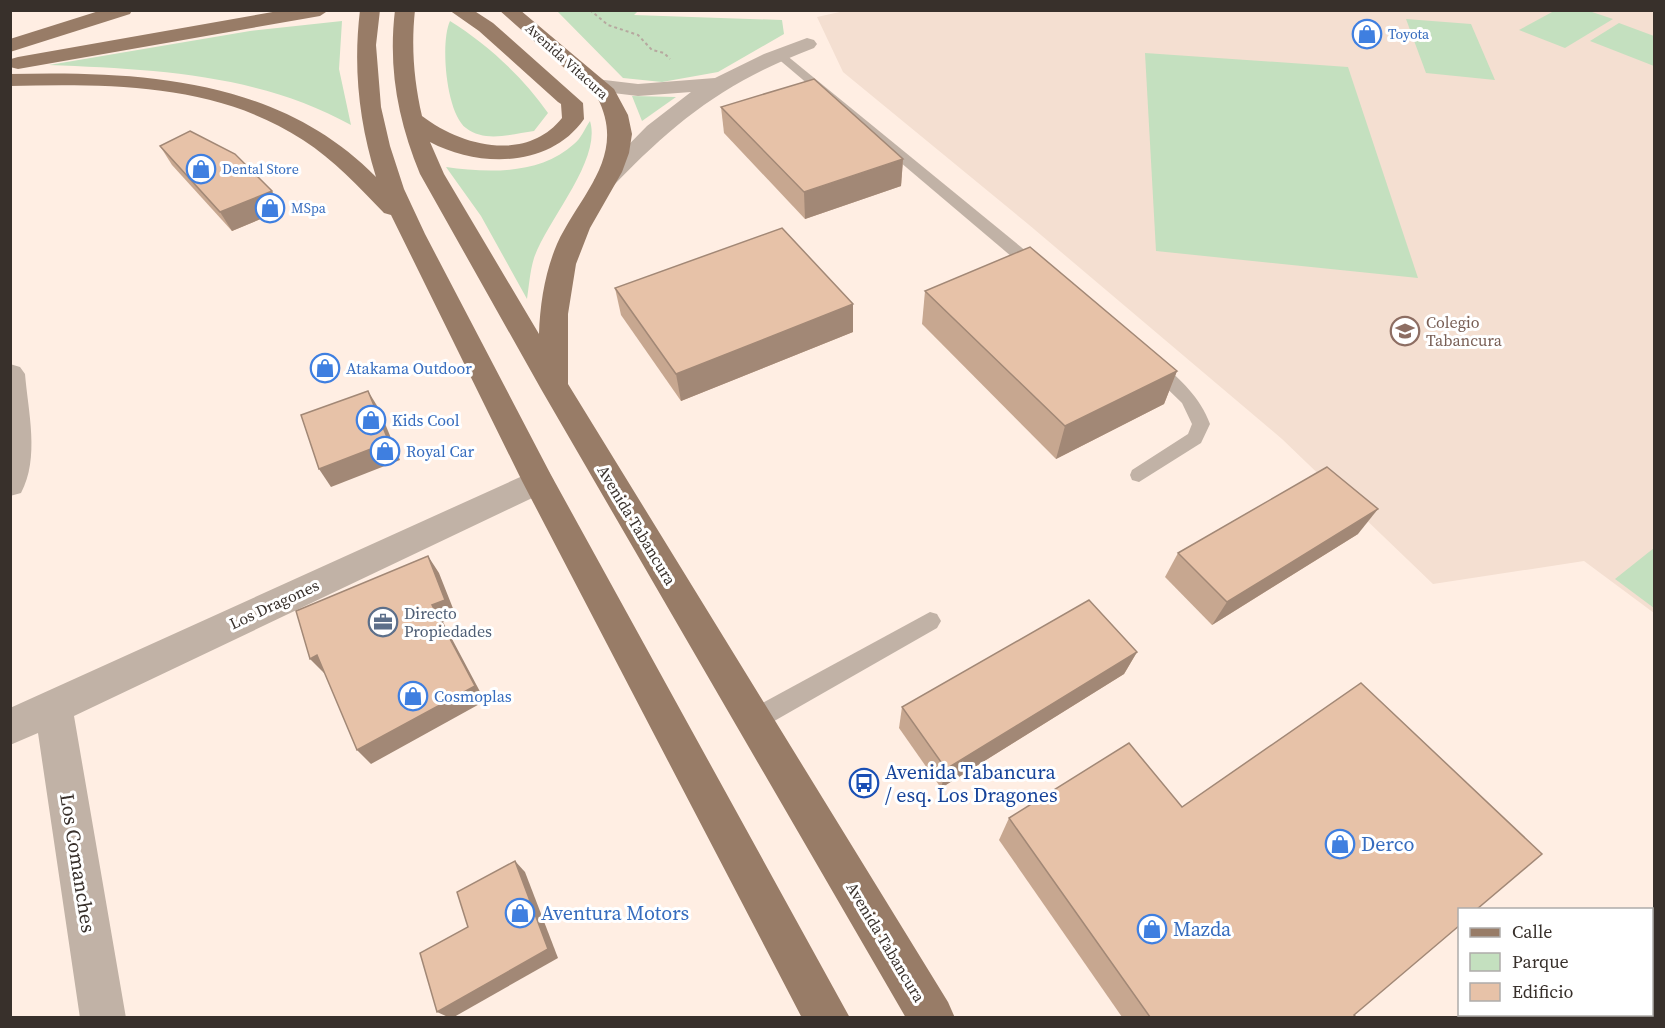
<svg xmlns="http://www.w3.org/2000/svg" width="1665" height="1028" viewBox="0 0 1665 1028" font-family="'Source Serif 4',serif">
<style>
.education{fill:#f4dfd1}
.green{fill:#c4e0bf}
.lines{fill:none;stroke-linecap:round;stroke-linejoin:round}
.path{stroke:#b6a89f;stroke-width:2;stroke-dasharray:3 3;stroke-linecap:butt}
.service{fill:#c1b2a6;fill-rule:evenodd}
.minor{fill:#c1b2a6;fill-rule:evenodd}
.primary{fill:#987c67;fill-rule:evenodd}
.wall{fill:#c7a790}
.shaded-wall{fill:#a28876}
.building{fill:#e7c2a8;stroke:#a28876;stroke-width:1.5}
.labels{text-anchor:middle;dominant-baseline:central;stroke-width:6;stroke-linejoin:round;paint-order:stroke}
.far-shop-label{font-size:14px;fill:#366cbe;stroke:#fff;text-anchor:start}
.far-street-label{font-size:14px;fill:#38302b;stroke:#fff}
.education-label{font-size:16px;fill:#785e54;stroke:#fff;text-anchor:start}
.shop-label{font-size:16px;fill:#366cbe;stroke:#fff;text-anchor:start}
.street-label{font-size:16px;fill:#38302b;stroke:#fff}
.service-label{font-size:16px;fill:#4e5e75;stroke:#fff;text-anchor:start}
.near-transit-label{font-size:20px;fill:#164399;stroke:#fff;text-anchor:start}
.near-shop-label{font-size:20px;fill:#366cbe;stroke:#fff;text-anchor:start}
.near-street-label{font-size:20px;fill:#38302b;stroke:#fff}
</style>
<rect width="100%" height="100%" fill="#ffeee3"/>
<polygon class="education" points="849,10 1654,11 1654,613 1584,561 1433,584 1282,439 1028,224 843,72 817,17"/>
<g class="green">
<polygon points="639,10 634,15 782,20 784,34 718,72 662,82 623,78 557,11"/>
<polygon points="1554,11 1589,11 1613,19 1565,48 1519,30"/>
<polygon points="1406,19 1471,24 1495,80 1426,73"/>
<path d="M342 21 339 69 351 125C260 74 152 69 49 65L250 31Z"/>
<path d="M450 21C487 44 523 77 548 113L534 131C512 134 485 143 466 128 446 113 440 42 450 21Z"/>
<polygon points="1619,23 1654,36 1654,66 1590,41"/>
<polygon points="1145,53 1348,67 1418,278 1156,251"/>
<polygon points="632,96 676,97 642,121"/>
<path d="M590 121C602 160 547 220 534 258 530 271 529 286 527 299L481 216 446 167C488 173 540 175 574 144 581 139 585 128 590 121Z"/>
<polygon points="1654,548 1654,608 1615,579"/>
</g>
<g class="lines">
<polyline class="path" points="590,10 608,25 638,35 652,50 664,53 670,59"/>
<g class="service">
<polygon points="780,50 1043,265 1045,269 1043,273 1031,273 776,57 774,54"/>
<path d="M1154 360 1160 362C1181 380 1200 397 1210 424L1201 443 1139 482 1132 480 1130 475 1132 470 1188 434 1192 424 1182 403 1148 370 1145 366Z"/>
<polygon points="930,612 937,614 941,621 937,628 762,728 754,731 746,728 743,720 746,712"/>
</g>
<g class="minor">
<path d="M807 38 814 40 817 44 814 48C727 81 678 119 614 185L606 187 598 185 594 180 647 126 691 92 638 96 588 90 585 85 588 80 596 79 638 84 715 78 764 54Z"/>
<path d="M10 364 20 367 25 374C28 411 40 458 21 493L10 496Z"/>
<polygon points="538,469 549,472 554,481 549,490 74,716 126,1018 80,1018 38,733 10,745 10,708"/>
</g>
<g class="primary">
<polygon points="102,10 132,10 130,14 10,52 10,39"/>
<polygon points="284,10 329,10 320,16 18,69 10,67 11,59 18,57"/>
<path d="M360 10H380L376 45 381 107 390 146 404 189 425 234 551 475 850 1018H802L522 481 391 215 384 213C359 187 334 160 303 140 216 83 110 84 10 86V74C141 71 279 78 376 177 359 122 353 68 360 10Z"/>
<path d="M395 10H415C411 47 414 81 422 116 461 146 526 163 562 118L561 104 558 102 479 31 449 10H473L493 23 583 103 584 119C550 168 479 168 430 142L444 174 539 334C540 304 545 272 557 244 580 194 628 156 597 97L499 10H520L614 89 628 115 632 134 629 153 622 172 590 228 576 264 568 314V384L948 1002 955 1018H906L541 389 420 174C398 120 388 69 395 10Z"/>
</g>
</g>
<g class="wall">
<polygon points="721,107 903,159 901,186 805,219 724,133"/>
<polygon points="160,146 282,210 232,231 172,165"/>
<polygon points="615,288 853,304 853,332 681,401 621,315"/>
<polygon points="925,291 1177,371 1164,404 1056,459 922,324"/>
<polygon points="1358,534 1212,625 1165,577 1178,553"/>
<polygon points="1137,652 1124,674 941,788 899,728 902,707"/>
<polygon points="1009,818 1354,1015 1356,1017 1122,1017 999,840"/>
</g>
<g class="shaded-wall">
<polygon points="903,159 901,186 805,219 804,192"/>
<polygon points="272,191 282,210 232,231 220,212"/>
<polygon points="853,304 853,332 681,401 676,374"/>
<polygon points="1177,371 1164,404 1056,459 1065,426"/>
<polygon points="368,391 379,409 400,460 331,487 319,469"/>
<polygon points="1378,509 1358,534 1212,625 1227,602"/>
<polygon points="428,556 439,573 456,616 443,622 485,701 371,764 357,750 432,605"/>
<polygon points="1137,652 1124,674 941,788 946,769"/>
<polygon points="317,655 332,671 325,674 310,659"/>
<polygon points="515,861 525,872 558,958 454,1017 448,1017 437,1012"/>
</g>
<g class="building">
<polygon points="814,79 903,159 804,192 721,107"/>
<polygon points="190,131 235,154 272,191 220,212 160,146"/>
<polygon points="782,228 853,304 676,374 615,288"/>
<polygon points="1030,247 1177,371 1065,426 925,291"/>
<polygon points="368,391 389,442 319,469 301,415"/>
<polygon points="1327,467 1378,509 1227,602 1178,553"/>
<polygon points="428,556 445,600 432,605 475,686 357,750 317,655 310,659 296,611"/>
<polygon points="1089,600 1137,652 946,769 902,707"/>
<polygon points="1361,683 1542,854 1477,909 1460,909 1460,925 1354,1015 1356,1017 1150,1017 1009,818 1129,743 1182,807"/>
<polygon points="515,861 548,949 437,1012 420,953 468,927 457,892"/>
</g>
<defs>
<g id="shop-ring" transform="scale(1.5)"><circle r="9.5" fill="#fff" stroke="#3f7fe0" stroke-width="1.5"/><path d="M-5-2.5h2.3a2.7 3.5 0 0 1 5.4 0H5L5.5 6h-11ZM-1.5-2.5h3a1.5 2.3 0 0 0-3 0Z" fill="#3f7fe0"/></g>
<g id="school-ring" transform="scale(1.5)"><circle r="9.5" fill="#fff" stroke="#8d6e63" stroke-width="1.5"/><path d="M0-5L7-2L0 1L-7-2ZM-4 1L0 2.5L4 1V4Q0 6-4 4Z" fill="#8d6e63"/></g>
<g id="office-ring" transform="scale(1.5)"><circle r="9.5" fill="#fff" stroke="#5c6f8a" stroke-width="1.5"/><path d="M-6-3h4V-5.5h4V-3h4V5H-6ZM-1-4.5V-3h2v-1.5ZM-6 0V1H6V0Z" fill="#5c6f8a"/></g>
<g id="bus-ring" transform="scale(1.5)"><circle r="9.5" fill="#fff" stroke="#1a4fb4" stroke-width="1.5"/><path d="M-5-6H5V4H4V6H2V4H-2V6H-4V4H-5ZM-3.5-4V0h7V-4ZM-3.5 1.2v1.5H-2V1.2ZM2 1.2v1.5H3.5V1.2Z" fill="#1a4fb4"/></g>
</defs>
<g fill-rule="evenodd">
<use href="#shop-ring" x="1367" y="34"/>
<use href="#shop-ring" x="201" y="169"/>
<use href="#shop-ring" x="270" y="208"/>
<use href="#school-ring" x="1405" y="331"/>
<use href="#shop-ring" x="325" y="368"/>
<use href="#shop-ring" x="371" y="420"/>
<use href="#shop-ring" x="385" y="451"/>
<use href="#office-ring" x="383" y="622"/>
<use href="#shop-ring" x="413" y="696"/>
<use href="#bus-ring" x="864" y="783"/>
<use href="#shop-ring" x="1340" y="844"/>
<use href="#shop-ring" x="520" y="913"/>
<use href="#shop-ring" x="1152" y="929"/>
</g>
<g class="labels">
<g class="far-shop-label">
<text x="1388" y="34">Toyota</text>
<text x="222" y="169">Dental Store</text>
<text x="291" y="208">MSpa</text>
</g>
<g class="far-street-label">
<text transform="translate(567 61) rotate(42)">Avenida Vitacura</text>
</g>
<g class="education-label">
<text x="1426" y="322">Colegio<tspan x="1426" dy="18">Tabancura</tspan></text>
</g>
<g class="shop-label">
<text x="346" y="368">Atakama Outdoor</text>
<text x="392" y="420">Kids Cool</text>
<text x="406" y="451">Royal Car</text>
<text x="434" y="696">Cosmoplas</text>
</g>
<g class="street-label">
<text transform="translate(637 525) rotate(59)">Avenida Tabancura</text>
<text transform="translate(274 604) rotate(-25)">Los Dragones</text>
<text transform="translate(886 942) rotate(59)">Avenida Tabancura</text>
</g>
<g class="service-label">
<text x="404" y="613">Directo<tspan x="404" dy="18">Propiedades</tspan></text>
</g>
<g class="near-transit-label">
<text x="885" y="772">Avenida Tabancura<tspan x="885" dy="23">/ esq. Los Dragones</tspan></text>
</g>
<g class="near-shop-label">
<text x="1361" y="844">Derco</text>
<text x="541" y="913">Aventura Motors</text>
<text x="1173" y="929">Mazda</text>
</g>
<g class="near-street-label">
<text transform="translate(78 863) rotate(81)">Los Comanches</text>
</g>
</g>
<rect width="1665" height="1028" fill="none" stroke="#38302b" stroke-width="24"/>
<rect x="1458" y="908" width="195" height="108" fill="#ffffff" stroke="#afacaa" stroke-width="1.5"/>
<rect x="1470" y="928" width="30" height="9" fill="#987c67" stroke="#afacaa" stroke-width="1.5"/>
<text x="1512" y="938" font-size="18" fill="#38302b">Calle</text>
<rect x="1470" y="953" width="30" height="18" fill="#c4e0bf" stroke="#afacaa" stroke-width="1.5"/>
<text x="1512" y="968" font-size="18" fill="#38302b">Parque</text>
<rect x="1470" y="983" width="30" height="18" fill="#e7c2a8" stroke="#afacaa" stroke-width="1.5"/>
<text x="1512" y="998" font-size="18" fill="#38302b">Edificio</text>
</svg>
